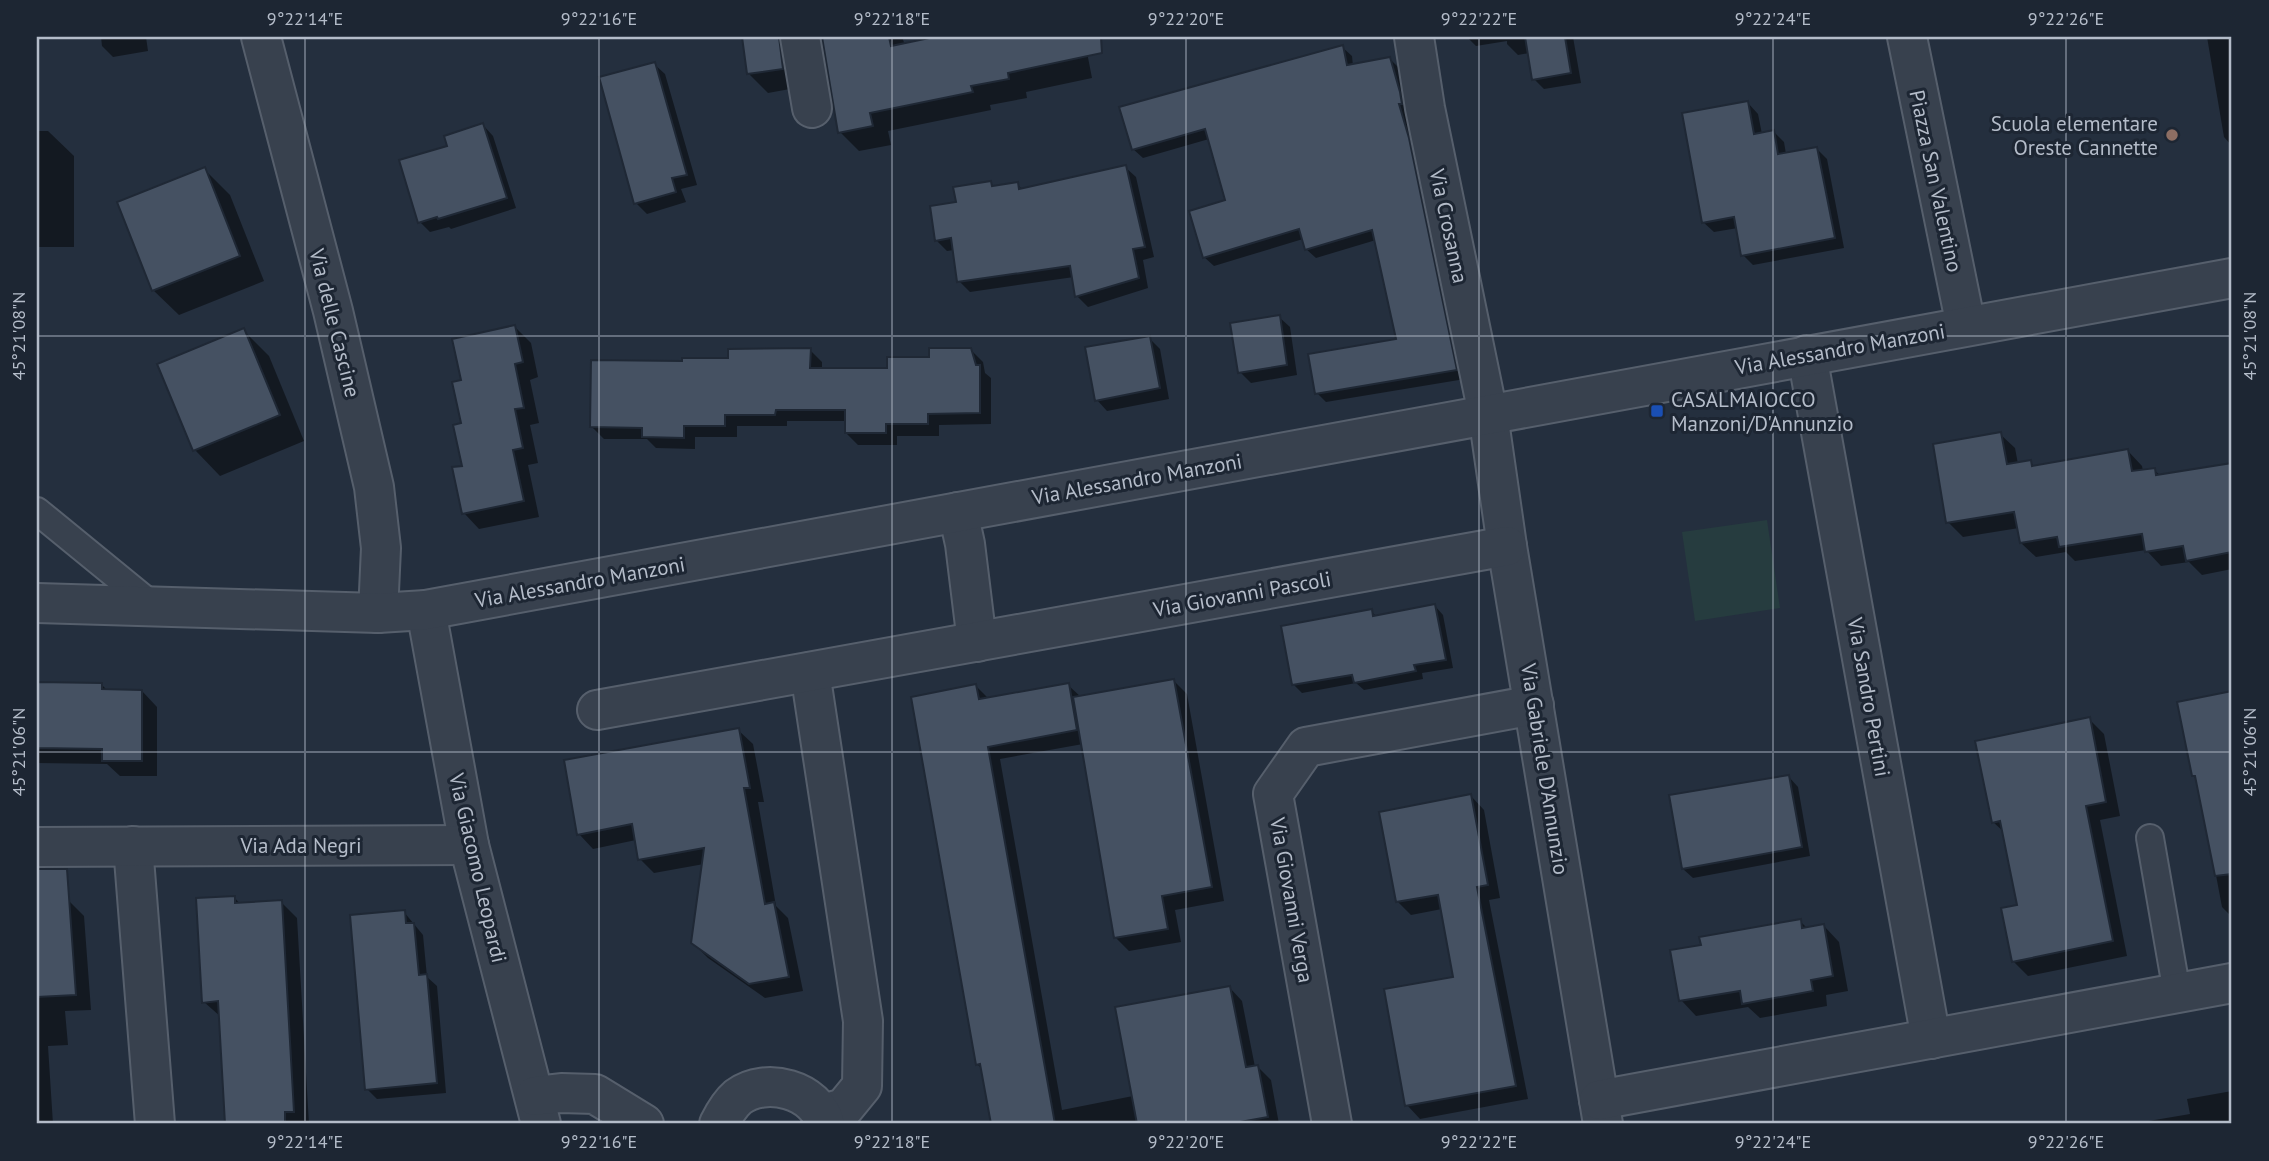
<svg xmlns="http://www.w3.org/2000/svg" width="2269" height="1161" viewBox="0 0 2269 1161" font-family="'PT Sans',sans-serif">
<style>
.pitch{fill:#263c3f}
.shadow{fill:#0007}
.building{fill:#455162;stroke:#1f2835;stroke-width:2}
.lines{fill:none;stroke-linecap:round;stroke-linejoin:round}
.service-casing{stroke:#565f6c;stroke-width:30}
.minor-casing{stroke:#565f6c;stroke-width:42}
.tertiary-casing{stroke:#565f6c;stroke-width:42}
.service{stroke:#38414e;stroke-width:26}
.minor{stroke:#38414e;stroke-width:38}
.tertiary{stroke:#38414e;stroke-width:38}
.ticks{fill:none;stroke:#b4bcc9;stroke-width:2;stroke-opacity:0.45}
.education-dot{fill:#8d6e63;stroke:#1d2633;stroke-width:2.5}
.transit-dot{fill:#1a4fb4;stroke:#1d2633;stroke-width:2.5}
.labels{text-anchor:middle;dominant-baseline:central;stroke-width:6;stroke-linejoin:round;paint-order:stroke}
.poi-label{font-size:21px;fill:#b4bcc9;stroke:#1d2633;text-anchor:end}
.street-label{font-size:21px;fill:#b4bcc9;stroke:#1d2633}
.neatline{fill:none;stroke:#b4bcc9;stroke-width:2.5}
.ticks-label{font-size:18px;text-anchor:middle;fill:#b4bcc9}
</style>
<rect width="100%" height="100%" fill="#242f3e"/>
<polygon class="pitch" points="1767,520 1780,608 1695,621 1682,532"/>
<g class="shadow">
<polygon points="101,37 146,37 148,51 113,57 102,46"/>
<polygon points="744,37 809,37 801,87 768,93 749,74"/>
<polygon points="824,37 902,37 905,45 943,37 1084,37 1092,78 1026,92 1027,98 990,105 991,110 888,131 891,145 859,151 840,132"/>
<polygon points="1467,37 1573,37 1581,83 1544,89 1534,79 1529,53 1518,55 1507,44 1507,41 1476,46"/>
<polygon points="2207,37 2232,37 2232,146 2224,137"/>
<polygon points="1342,47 1352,56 1353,66 1390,59 1399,68 1409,103 1465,379 1326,402 1317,393 1398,340 1376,240 1316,258 1306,249 1303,239 1214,266 1204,257 1227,202 1209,139 1143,158 1133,149"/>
<polygon points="654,64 665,74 697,185 681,189 686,202 647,214 636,203"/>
<polygon points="1748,103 1758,114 1762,134 1774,132 1784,142 1786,154 1817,149 1827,159 1844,248 1753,265 1743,255 1738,228 1714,232 1703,222"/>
<polygon points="483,125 493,136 516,208 451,229 449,227 430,232 420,222 449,147"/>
<polygon points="37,131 48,131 74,156 74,247 37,247"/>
<polygon points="1125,167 1136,177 1154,257 1143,260 1148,288 1088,307 1077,296 1074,277 970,292 959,281 954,250 947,251 937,241 958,203 990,183 995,187 1017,184 1023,190"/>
<polygon points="204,169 230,195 264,281 179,315 153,290"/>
<polygon points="1279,317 1290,327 1297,375 1251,383 1240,372"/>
<polygon points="515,327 531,343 538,377 530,380 539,423 530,425 538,463 528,465 539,517 479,529 464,513 463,381"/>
<polygon points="243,330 269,356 304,441 220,476 195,450"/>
<polygon points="1149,338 1160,349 1169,399 1107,411 1097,400"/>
<polygon points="810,350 822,362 822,370 889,370 971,350 983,362 985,373 991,378 991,424 939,425 939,436 897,436 897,445 858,445 846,433 846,421 787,421 787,426 737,426 737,437 695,437 695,449 656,448 647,439 604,439 592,427 684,363 730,360"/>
<polygon points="2000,434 2015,448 2018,464 2030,462 2035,467 2128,451 2142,466 2143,471 2154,470 2161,476 2232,464 2232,569 2202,575 2189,562 2161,566 2146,550 2075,561 2066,552 2036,557 2021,543 2019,528 1963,537 1948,522"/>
<polygon points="1435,606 1443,615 1453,668 1422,673 1423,679 1364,690 1356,683 1302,693 1293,684 1371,611 1377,617"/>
<polygon points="1174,681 1187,694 1224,901 1175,910 1181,942 1129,951 1116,938 1083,744 1000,759 1062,1110 1133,1096 1230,988 1242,1001 1255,1067 1258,1067 1271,1080 1279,1124 993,1124 982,1069 977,1064 976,686 989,699 1068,685 1081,697"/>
<polygon points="37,684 102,685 108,691 142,691 157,707 157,776 120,776 107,764 37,763"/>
<polygon points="2232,693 2232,917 2222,907 2198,780 2193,776 2179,703"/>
<polygon points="2089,719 2104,734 2120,816 2100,820 2127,956 2028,976 2013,961 2019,907 2004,832 1993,822"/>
<polygon points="738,730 753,744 764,802 758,802 776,906 788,918 803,991 765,998 708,958 693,943 704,864 654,873 640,859 636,840 593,849 579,834"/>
<polygon points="1789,777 1798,787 1810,856 1693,878 1683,869"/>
<polygon points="1471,796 1484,810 1500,898 1489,900 1528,1099 1420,1119 1407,1105 1455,978 1442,909 1411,915 1398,902"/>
<polygon points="234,897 241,905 281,902 297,918 309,1124 227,1124 221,1017 204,1002"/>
<polygon points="68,900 84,916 91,1010 65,1011 68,1045 48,1046 53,1124 37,1124 37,903"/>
<polygon points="404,912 423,935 427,977 437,986 446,1093 377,1099 367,1089"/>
<polygon points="1800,921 1808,929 1824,926 1839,942 1848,991 1826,995 1827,1006 1760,1018 1748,1007 1696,1016 1681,1000 1703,947"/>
<polygon points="2232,1091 2232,1124 2131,1124 2190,1114 2187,1099"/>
</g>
<g class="building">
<polygon points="742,37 779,37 783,69 747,74"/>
<polygon points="822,37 889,37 891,46 934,37 1101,37 1102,53 1008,73 1009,79 971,86 973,92 870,113 873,126 838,133"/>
<polygon points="1525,37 1565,37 1571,73 1532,80"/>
<polygon points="1343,45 1347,65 1390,57 1400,92 1402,104 1399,104 1409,138 1457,370 1315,394 1308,354 1396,339 1372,230 1305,250 1299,229 1203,258 1189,211 1225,200 1205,129 1132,150 1119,107"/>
<polygon points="655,62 687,175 672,178 676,192 634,204 599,77"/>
<polygon points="1748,101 1754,134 1774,130 1778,154 1817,147 1835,238 1741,256 1734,217 1702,223 1682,113"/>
<polygon points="483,123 507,198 438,219 437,217 418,223 399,160 447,146 444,136"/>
<polygon points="1126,165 1145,247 1133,249 1139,278 1075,297 1070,266 957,282 951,238 935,241 930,206 956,202 953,187 991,181 992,186 1018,182 1019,189"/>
<polygon points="205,167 240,256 152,291 117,202"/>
<polygon points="1280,315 1287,365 1238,373 1230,323"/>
<polygon points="515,325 523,362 515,364 524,408 515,409 523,448 513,450 524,501 462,514 452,467 462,466 453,425 461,423 452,382 461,380 452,339"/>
<polygon points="244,328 280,415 193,451 157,364"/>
<polygon points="1150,336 1160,388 1095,401 1085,347"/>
<polygon points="811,348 810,368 887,368 887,357 929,357 929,348 971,348 976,365 980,365 980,413 928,414 928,424 886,424 886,433 845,433 845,410 776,410 775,415 725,415 725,426 684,426 684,438 642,437 642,428 590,427 591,360 682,361 682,358 728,358 728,349"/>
<polygon points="2001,432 2007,464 2031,460 2032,466 2128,449 2132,471 2155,468 2156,475 2232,463 2232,552 2186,561 2183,546 2145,552 2142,534 2059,547 2057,537 2020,543 2014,512 1946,523 1933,444"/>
<polygon points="1435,604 1446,660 1414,665 1416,671 1354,683 1352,675 1292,685 1281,626 1372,609 1373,616"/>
<polygon points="1174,679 1212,887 1162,896 1168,929 1114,938 1073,697"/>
<polygon points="37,682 102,683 102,689 142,690 142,761 102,761 102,749 37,748"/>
<polygon points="1069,683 1077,730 988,747 1055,1124 991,1124 980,1064 976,1065 911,697 976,684 979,699"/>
<polygon points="2232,691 2232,874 2215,876 2195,776 2192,776 2177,702"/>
<polygon points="2090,717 2106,802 2086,806 2113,941 2012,962 2001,908 2017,905 2000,821 1992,823 1975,741"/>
<polygon points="739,728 750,788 744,788 765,904 774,902 789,977 749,984 691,943 704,848 638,860 632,824 577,835 564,760"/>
<polygon points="1789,775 1802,847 1682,869 1669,795"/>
<polygon points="1471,794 1488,885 1477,887 1516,1086 1405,1106 1384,989 1453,977 1438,895 1396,902 1379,812"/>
<polygon points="37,869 67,869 76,995 37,997"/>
<polygon points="235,896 235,903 282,900 294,1112 285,1112 285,1124 225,1124 218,1001 202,1003 196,898"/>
<polygon points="405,910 406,923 414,923 419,975 427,974 437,1083 365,1090 350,915"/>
<polygon points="1801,919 1802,928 1824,924 1833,976 1811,980 1813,991 1742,1004 1740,991 1679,1001 1670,950 1701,945 1699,937"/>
<polygon points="1230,986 1246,1067 1258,1065 1268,1117 1229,1124 1137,1124 1115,1007"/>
</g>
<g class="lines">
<g class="service-casing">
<g id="service">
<polyline points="37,511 152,605"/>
<polyline points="2150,838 2177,993"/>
</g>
</g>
<g class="minor-casing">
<g id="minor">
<polyline points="800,37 812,108"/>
<polyline points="1414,37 1425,108 1488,414 1507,546 1603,1124"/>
<polyline points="1907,37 1966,326"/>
<polyline points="1807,355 1931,1039"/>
<polyline points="958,512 965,544 977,642"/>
<polyline points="426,610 469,845 541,1124"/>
<polyline points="810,672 863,1021 862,1086 844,1108 823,1114"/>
<polyline points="597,710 1507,546"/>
<polyline points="133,846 155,1124"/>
<polyline points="37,847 469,845"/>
<polyline points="535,1096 561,1093 595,1094 644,1124"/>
<polyline points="1599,1100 2232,983"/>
<path d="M719 1124C723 1116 731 1103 738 1097 766 1076 817 1090 825 1124"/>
<polyline points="1332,1124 1273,794 1306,747 1534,705"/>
</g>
</g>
<g class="tertiary-casing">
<g id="tertiary">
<polyline points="261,37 333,311 374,487 381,548 378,613"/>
<polyline points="37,603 378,613 426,610 2232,278"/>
</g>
</g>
<use href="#service" class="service"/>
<use href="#minor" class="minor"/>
<use href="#tertiary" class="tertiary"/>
</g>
<path class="ticks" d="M305 37V1124M599 37V1124M892 37V1124M1186 37V1124M1479 37V1124M1773 37V1124M2066 37V1124M37 336H2232M37 752H2232"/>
<circle class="education-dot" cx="2172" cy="135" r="7"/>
<rect class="transit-dot" x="1650" y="404" width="14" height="14" rx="3.5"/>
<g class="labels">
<g class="poi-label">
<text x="2158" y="123">Scuola elementare<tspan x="2158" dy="24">Oreste Cannette</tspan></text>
<text x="1671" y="399" text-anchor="start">CASALMAIOCCO<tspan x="1671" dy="24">Manzoni/D'Annunzio</tspan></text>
</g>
<g class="street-label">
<text transform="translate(1936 181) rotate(78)">Piazza San Valentino</text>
<text transform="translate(1449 226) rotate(78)">Via Crosanna</text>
<text transform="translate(335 323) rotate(76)">Via delle Cascine</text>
<text transform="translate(1840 349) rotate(-10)">Via Alessandro Manzoni</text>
<text transform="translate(1137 479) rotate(-10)">Via Alessandro Manzoni</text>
<text transform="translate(580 582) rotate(-10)">Via Alessandro Manzoni</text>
<text transform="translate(1242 594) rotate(-10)">Via Giovanni Pascoli</text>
<text transform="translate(1869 697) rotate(80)">Via Sandro Pertini</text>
<text transform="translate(1545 769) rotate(81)">Via Gabriele D'Annunzio</text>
<text x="301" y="845">Via Ada Negri</text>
<text transform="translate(478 868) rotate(77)">Via Giacomo Leopardi</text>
<text transform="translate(1292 900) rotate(80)">Via Giovanni Verga</text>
</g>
</g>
<rect width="2269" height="1161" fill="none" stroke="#1d2633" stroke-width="77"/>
<rect x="38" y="38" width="2192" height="1084" class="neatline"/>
<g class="ticks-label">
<text x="305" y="25">9°22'14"E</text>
<text x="599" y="25">9°22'16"E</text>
<text x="892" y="25">9°22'18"E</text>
<text x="1186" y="25">9°22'20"E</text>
<text x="1479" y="25">9°22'22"E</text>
<text x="1773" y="25">9°22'24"E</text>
<text x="2066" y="25">9°22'26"E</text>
<text transform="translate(19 336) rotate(-90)" y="6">45°21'08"N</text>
<text transform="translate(2250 336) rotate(-90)" y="6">45°21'08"N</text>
<text transform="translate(19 752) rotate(-90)" y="6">45°21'06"N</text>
<text transform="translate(2250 752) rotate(-90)" y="6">45°21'06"N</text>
<text x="305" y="1148">9°22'14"E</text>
<text x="599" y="1148">9°22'16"E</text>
<text x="892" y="1148">9°22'18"E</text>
<text x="1186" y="1148">9°22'20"E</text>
<text x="1479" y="1148">9°22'22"E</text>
<text x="1773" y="1148">9°22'24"E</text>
<text x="2066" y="1148">9°22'26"E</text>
</g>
</svg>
